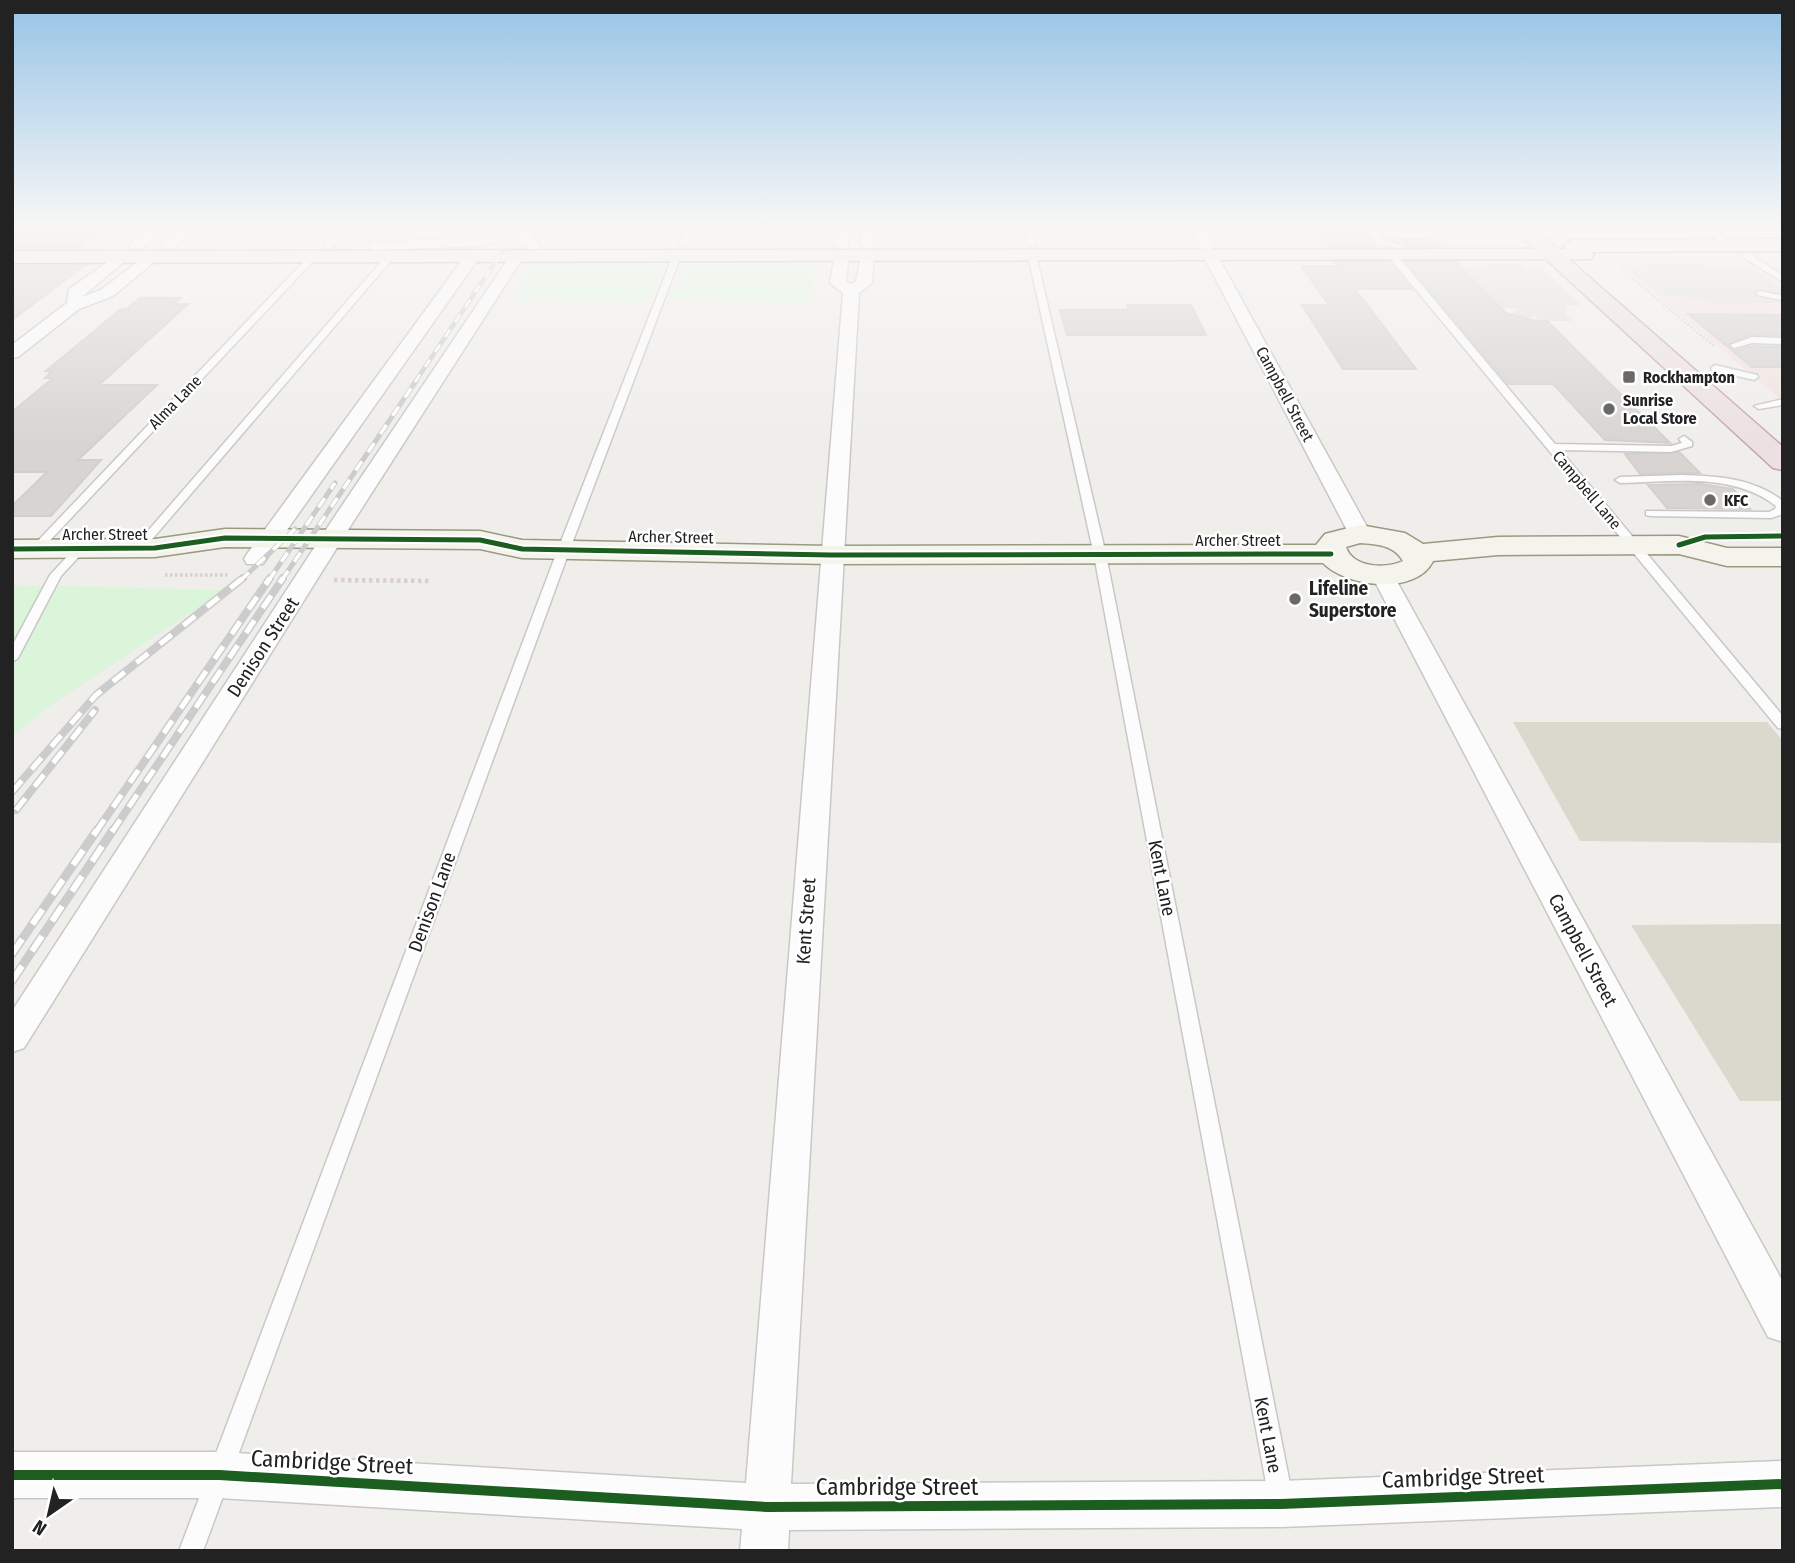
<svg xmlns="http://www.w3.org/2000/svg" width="1795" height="1563" viewBox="0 0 1795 1563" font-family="'Fira Sans Condensed',sans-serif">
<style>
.commercial{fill:#f1e3e1}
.education{fill:#f8f7e8}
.construction{fill:#d9d9cd}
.park{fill:#daf5da}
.parking{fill:#e0dfde}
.building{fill:#d7d4d2;stroke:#d3d0cc;stroke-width:2}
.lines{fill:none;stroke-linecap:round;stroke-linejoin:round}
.lane-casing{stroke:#c9c8c7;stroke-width:3}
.street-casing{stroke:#c9c8c7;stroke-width:3}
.secondary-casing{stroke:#999a82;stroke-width:3}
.primary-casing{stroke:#a79c86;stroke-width:3}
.highway-casing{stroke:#c5a2ac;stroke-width:3}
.path-far2{stroke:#dccecd;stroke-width:2.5;stroke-dasharray:2 2;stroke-linecap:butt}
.path-far1{stroke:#dccecd;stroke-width:3.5;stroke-dasharray:2.5 2.5;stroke-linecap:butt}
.path{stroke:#dccecd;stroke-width:4.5;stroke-dasharray:3.5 3.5;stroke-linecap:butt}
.lane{fill:#fdfcfc;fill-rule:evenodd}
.street{fill:#fdfcfc;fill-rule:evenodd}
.secondary{fill:#f4f4ed;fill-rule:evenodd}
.primary{fill:#f3ede7;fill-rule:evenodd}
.highway{fill:#ece0e2;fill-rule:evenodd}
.rail-far3-casing{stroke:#ccc;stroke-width:4.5}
.rail-far2-casing{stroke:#ccc;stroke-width:5}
.rail-far1-casing{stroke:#ccc;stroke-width:8}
.rail-casing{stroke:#ccc;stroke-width:9}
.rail-far3{stroke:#fff;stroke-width:2.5;stroke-dasharray:9;stroke-linecap:butt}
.rail-far2{stroke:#fff;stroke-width:3.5;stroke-dasharray:11;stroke-linecap:butt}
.rail-far1{stroke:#fff;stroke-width:5;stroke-dasharray:15;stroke-linecap:butt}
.rail{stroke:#fff;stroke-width:6;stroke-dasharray:18;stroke-linecap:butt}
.cycleway-far1-casing{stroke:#fff;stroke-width:9}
.cycleway-casing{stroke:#fff;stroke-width:15}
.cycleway-far1{stroke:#1b5e20;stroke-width:5}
.cycleway{stroke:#1b5e20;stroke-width:10}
.poi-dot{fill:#6a6968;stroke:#fff;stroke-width:2.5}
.labels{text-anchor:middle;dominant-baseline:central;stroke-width:5;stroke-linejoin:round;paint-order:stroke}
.far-poi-label{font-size:16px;font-weight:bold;fill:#222;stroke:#fff;text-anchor:start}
.far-street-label{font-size:16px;fill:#222;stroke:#fff}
.poi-label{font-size:19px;font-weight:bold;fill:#222;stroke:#fff;text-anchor:start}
.street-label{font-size:19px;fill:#222;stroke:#fff}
.near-street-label{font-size:23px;fill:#222;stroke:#fff}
</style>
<rect width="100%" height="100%" fill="#f0eeeb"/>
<polygon class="commercial" points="1627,263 1750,263 1783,286 1783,401 1621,266"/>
<polygon class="education" points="1033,227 1152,227 1157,237 1035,238"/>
<g class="construction">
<polygon points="1513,722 1767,722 1783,741 1783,843 1580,841"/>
<polygon points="1783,924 1783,1101 1740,1101 1631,925"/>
</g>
<g class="park">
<polygon points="544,264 649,264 661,266 649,301 512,300 531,266"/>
<polygon points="805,264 816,266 810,301 669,300 685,266"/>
<polygon points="12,585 225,590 50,706 12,735"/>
</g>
<g class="parking">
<polygon points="1487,264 1521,264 1527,269 1542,269 1581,305 1566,306 1567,316 1573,321 1539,321 1534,315 1527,318 1511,314 1518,310 1516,308 1502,308 1464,268 1491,268"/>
<polygon points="1642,264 1701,264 1708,270 1754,270 1783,290 1783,303 1716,303 1678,296 1661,296 1629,270 1647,269"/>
</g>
<g class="building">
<polygon points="12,227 110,227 80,248 12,248"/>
<polygon points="1309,227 1359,227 1377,247 1324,247"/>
<polygon points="1373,227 1379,227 1388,238 1435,240 1442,247 1406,247 1405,243 1383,238"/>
<polygon points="1335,262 1390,262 1412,289 1355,289 1416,369 1343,369 1302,305 1329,305 1301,266 1338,266 1345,275"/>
<polygon points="1406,262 1456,262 1506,313 1536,321 1547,321 1670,443 1605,440 1553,384 1508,384"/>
<polygon points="85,265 12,320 12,266"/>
<polygon points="140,298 180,298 173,304 188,304 99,385 157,385 78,460 101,460 51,516 12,516 12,506 47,472 12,472 12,412 53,378 45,378 52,371 46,371 121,309 126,309"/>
<polygon points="1127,305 1191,305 1206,335 1067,335 1060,310 1129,310"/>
<polygon points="1688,314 1783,315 1783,335 1751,335 1727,346 1735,351 1752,346 1783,347 1783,367 1752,367"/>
<polygon points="1679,452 1700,473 1640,474 1625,454"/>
<polygon points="1701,484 1733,489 1750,509 1667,508 1648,485"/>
</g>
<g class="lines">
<g class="lane-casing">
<g id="lane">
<polygon points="342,227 350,227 331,248 325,248 325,244"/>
<polygon points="685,227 693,227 687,245 683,247 679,245"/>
<polygon points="1024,227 1031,227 1035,247 1028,245"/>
<polygon points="1362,227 1370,227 1382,240 1404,246 1400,248 1377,244"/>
<polygon points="1382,227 1390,227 1399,233 1479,233 1487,232 1485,227 1491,227 1496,233 1479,237 1399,237 1389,235"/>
<polygon points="1700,227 1708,227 1735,245 1728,247"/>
<polygon points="674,253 681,255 570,549 203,1551 179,1551 558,549"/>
<polygon points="1032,253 1036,255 1106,555 1293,1499 1289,1507 1281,1511 1273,1507 1269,1499 1094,555 1028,255"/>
<polygon points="1389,253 1395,253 1555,444 1671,446 1682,443 1679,439 1684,436 1692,442 1692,446 1671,452 1560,450 1783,716 1783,729 1778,728 1389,257"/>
<polygon points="1743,253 1749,253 1783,276 1783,282 1743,257"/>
<polygon points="311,254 318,256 40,551 32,551 32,547"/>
<polygon points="388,254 395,256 142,551 134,551 134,547"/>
<polygon points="1760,291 1783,296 1783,300 1757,295 1756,293"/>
<polygon points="1752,337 1783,338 1783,344 1752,343 1734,348 1730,345"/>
<polygon points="1715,365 1757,375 1758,377 1754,380 1712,370 1711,368"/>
<polygon points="1783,399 1783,405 1759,409 1754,406"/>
<path d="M1681 475C1718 476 1753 478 1783 501V514L1771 518 1650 516 1646 515V511L1769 512 1775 509 1776 506C1732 472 1672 482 1620 483L1615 480 1620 477Z"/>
<polygon points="80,546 86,549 61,576 18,658 12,662 12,646 50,575 76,547"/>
</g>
</g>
<g class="street-casing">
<g id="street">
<polygon points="153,227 168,227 141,249 131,249 129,246 131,243"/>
<polygon points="183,227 198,227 173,248 163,248 161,245 163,242"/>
<polygon points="500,227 515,227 500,241 480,246 374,250 367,246 374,242 480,238 490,235"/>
<polygon points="524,227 538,227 532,237 541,246 539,249 529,249 517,238"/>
<polygon points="836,227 850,227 847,248 842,249 835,245"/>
<polygon points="860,227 874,227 873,248 868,249 861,245"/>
<polygon points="1189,227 1203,227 1214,246 1212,249 1202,249"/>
<polygon points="842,251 849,255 846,281 851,284 856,281 862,252 872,252 874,255 872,283 859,293 791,1484 1281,1481 1783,1461 1783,1507 1281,1527 789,1530 788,1551 740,1551 742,1529 219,1498 12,1498 12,1452 219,1452 746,1483 843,293 830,283 835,255"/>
<polygon points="1210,251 1217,255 1371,534 1368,539 1352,539 1349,534 1203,255"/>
<polygon points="122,252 129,256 127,259 82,297 101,290 149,253 154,252 161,256 113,296 79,309 18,357 12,358 12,345 67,303 69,289"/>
<polygon points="457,252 476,262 263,564 247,564 244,559 247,554 460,263 450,256"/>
<polygon points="517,252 524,256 353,522 24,1048 12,1052 12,1011 331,522 510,256"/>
<polygon points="1383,569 1391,571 1394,576 1783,1282 1783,1342 1768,1337 1372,576 1375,571"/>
</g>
</g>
<g class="secondary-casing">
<g id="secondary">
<polygon points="1783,239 1783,251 1574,252 1567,250 1564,246 1567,242 1574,240"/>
<path d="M1360 525 1405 533 1423 544 1498 537 1679 536 1727 548H1783V566H1727L1679 554 1498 555 1433 561C1416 596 1346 587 1323 563L831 564 522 558 480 549 225 547 155 557 12 558V540L155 539 225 529 480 531 522 540 831 546 1316 545 1325 534ZM1360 543C1376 544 1394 545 1403 561 1385 569 1353 568 1346 547Z"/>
</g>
</g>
<g class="primary-casing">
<polygon id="primary" points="1584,249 1591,251 1594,255 1591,259 12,263 12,251"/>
</g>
<g class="highway-casing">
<polygon id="highway" points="1511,227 1532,227 1783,447 1783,470 1773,468"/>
</g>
<polyline class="path-far2" points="1620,268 1715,347"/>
<polyline class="path-far1" points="165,575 230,575"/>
<polyline class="path" points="334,580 431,581"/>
<use href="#lane" class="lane"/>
<use href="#street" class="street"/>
<use href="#secondary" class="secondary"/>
<use href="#primary" class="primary"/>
<use href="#highway" class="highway"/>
<g class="rail-far3-casing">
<polyline id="rail-far3" points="415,382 519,227"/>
</g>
<g class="rail-far2-casing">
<g id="rail-far2">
<polyline points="241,580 295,529"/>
<polyline points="269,580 335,483"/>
<polyline points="282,580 416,381"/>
</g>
</g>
<g class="rail-far1-casing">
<g id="rail-far1">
<polyline points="12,792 96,695 243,578"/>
<polyline points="16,810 95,710"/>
<polyline points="96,832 270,578"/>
<polyline points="112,832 283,578"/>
</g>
</g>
<g class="rail-casing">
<g id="rail">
<polyline points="12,954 97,830"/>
<polyline points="12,981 113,830"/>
</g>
</g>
<use href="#rail-far3" class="rail-far3"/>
<use href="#rail-far2" class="rail-far2"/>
<use href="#rail-far1" class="rail-far1"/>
<use href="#rail" class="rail"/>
<g class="cycleway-far1-casing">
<g id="cycleway-far1">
<polyline points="1679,545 1705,537 1783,536"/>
<polyline points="12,549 155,548 225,538 480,540 522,549 831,555 1331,554"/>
</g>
</g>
<g class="cycleway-casing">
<polyline id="cycleway" points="12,1475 219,1475 767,1507 1281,1504 1783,1484"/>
</g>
<use href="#cycleway-far1" class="cycleway-far1"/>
<use href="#cycleway" class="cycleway"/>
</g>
<linearGradient id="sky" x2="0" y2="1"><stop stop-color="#97c4e6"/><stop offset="0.51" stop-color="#f8f7f6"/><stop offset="1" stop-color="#f8f7f6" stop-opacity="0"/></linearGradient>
<rect width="1795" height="445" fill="url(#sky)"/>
<g class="poi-dot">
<rect x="1622" y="370" width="14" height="14" rx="3.5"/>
<circle cx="1609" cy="409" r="7"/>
<circle cx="1710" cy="500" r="7"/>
<circle cx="1295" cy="599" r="7"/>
</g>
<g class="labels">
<g class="far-poi-label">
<text x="1643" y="377">Rockhampton</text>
<text x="1623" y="400">Sunrise<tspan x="1623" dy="18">Local Store</tspan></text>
<text x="1724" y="500">KFC</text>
</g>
<g class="far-street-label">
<text transform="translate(1285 394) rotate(62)">Campbell Street</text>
<text transform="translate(175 402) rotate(-46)">Alma Lane</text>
<text transform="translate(1587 490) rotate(50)">Campbell Lane</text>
<text x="105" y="534">Archer Street</text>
<text transform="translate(671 537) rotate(1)">Archer Street</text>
<text x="1238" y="540">Archer Street</text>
</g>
<g class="poi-label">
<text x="1309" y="588">Lifeline<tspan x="1309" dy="22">Superstore</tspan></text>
</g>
<g class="street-label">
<text transform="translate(263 647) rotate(-57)">Denison Street</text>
<text transform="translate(1162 878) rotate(79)">Kent Lane</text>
<text transform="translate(432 902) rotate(-70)">Denison Lane</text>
<text transform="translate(806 921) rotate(-86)">Kent Street</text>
<text transform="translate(1583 950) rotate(62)">Campbell Street</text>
<text transform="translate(1268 1435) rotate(79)">Kent Lane</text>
</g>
<g class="near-street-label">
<text transform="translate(332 1462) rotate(3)">Cambridge Street</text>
<text transform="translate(1463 1477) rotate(-2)">Cambridge Street</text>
<text x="897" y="1487">Cambridge Street</text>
</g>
</g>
<rect width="1795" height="1563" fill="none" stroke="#222222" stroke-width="28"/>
<g transform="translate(49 1514) rotate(214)" stroke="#ffffff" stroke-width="5" paint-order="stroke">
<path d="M0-5L12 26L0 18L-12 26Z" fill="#222222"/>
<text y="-10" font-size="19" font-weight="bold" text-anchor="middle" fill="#222222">N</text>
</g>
</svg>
